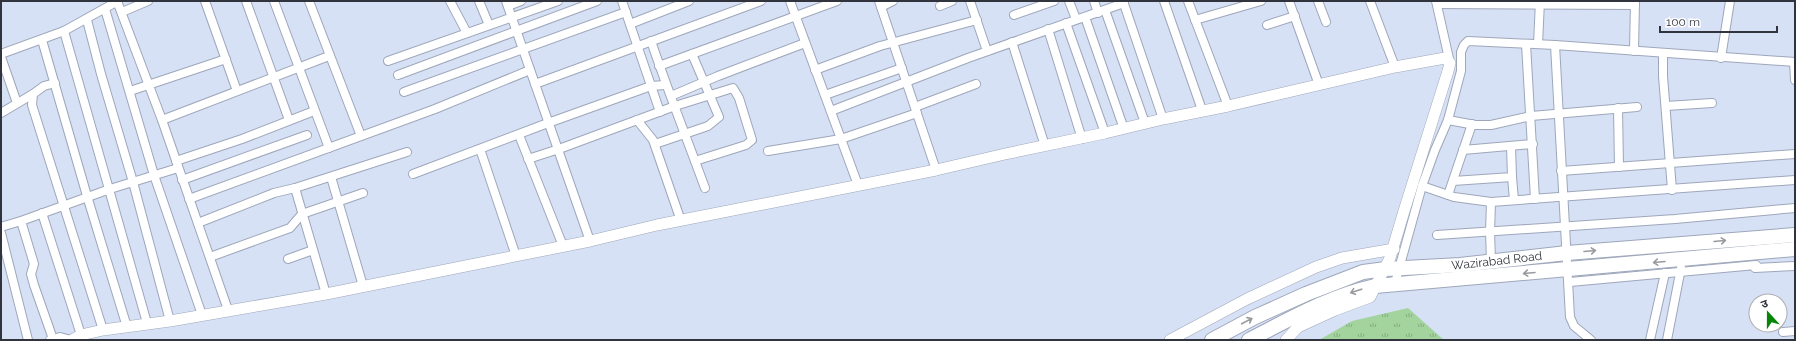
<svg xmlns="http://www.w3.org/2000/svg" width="1796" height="341" viewBox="0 0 1796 341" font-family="Raleway,'Noto Sans Devanagari',sans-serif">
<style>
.grass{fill:url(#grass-tufts)}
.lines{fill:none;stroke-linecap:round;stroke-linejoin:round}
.minor-casing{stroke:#9ea7ba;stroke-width:10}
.tertiary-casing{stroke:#9ea7ba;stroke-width:12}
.trunk-casing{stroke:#9ea7ba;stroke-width:16}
.minor{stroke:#fff;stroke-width:8}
.tertiary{stroke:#fff;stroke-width:11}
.trunk{stroke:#fff;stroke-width:14}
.oneway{stroke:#989a9e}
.labels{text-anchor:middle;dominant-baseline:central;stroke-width:4;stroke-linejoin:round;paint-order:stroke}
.street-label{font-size:12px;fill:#31343c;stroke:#fff}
</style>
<defs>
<pattern id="grass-tufts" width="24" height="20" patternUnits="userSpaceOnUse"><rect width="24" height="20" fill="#a3d49e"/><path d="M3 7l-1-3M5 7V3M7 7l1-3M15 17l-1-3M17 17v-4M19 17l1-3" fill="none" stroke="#85ad82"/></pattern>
</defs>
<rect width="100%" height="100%" fill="#d7e1f5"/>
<polygon class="grass" points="1408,308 1444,340 1319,340 1352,321"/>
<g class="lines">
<g class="minor-casing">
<g id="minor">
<polyline points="117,1 162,120 228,310"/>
<polyline points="205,1 237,91"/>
<polyline points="246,1 289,120"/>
<polyline points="274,1 329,148"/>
<polyline points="309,1 361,136"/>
<polyline points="450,1 467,33"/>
<polyline points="479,1 489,25"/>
<polyline points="506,1 590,241"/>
<polyline points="622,1 660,112"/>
<polyline points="790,1 858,185"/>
<polyline points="879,1 936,170"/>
<polyline points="970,1 987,51"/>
<polyline points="1069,1 1076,19"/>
<polyline points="1094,1 1098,13"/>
<polyline points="1123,1 1163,119"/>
<polyline points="1164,1 1202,110"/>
<polyline points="1188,1 1228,106"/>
<polyline points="1289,1 1319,85"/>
<polyline points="1318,1 1326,22"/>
<polyline points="1370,1 1395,67"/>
<polyline points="1436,1 1450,63"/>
<polyline points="1437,4 1635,5"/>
<polyline points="508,6 521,1"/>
<polyline points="940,6 952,1"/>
<polyline points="881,7 893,1"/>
<polyline points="105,9 154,175 202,315"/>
<polyline points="1105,10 1145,123"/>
<polyline points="122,12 148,1"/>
<polyline points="1014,15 1054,1"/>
<polyline points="1085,17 1124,129"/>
<polyline points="87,20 101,74 133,182 170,321"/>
<polyline points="1195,20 1261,1"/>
<polyline points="1066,23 1105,133"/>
<polyline points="630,24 689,1"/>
<polyline points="1267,25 1295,16"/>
<polyline points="1048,29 1082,139"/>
<polyline points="64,31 147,323"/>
<polyline points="42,40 87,196 127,327"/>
<path d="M651 41C668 91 687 139 705 188"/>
<polyline points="1012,42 1045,146"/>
<polyline points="1526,44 1535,199"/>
<polyline points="1538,44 1540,1"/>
<polyline points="1555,45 1570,317 1574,326 1591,340"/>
<polyline points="1634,51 1635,1"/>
<polyline points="1663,53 1663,76 1672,190"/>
<polyline points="1,54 64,31 118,1"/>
<polyline points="1,57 17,103"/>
<polyline points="1721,58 1730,1"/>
<polyline points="388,61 558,1"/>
<polyline points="1794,62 1795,80"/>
<polyline points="659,66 837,1"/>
<polyline points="815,70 880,46 977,20"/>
<polyline points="398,75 597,1"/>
<polyline points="55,83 44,86 33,94 32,105 103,330"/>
<polyline points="535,84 761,1"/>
<polyline points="130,91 226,59"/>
<polyline points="404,92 626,12"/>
<polyline points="825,95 902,68"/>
<polyline points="671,96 718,76 805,43"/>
<polyline points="1666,106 1712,103"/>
<polyline points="915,107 976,84"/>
<polyline points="1618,108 1619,167"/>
<polyline points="831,111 968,58 1124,3"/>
<polyline points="1,113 33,94"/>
<polyline points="162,120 329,56"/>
<polyline points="637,120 653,140 681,221"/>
<polyline points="1448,120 1475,125 1491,125 1531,116 1637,107"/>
<polyline points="519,135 563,246"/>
<polyline points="655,144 708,126 719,117 692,54"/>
<polyline points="480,149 516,256"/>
<polyline points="1463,150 1533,144"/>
<polyline points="768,151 841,139 917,113"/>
<polyline points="528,159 559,149 675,106 733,88 739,98 752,140 746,145 695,161"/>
<polyline points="176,161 242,139 314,111"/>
<polyline points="1561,171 1795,154"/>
<polyline points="413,174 548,123 651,86 665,85"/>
<polyline points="331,177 363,286"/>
<polyline points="1512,177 1514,200"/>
<polyline points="182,180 307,135"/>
<polyline points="1453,181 1512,177 1511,146"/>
<polyline points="1422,186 1454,197 1491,202 1795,180"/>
<polyline points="295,188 326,294"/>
<polyline points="1448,195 1472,124"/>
<polyline points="189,199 435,109 530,70"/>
<polyline points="1491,202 1490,232 1491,261"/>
<polyline points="42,213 81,335"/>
<polyline points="21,221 34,264 31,274 34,285 53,339"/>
<polyline points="198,223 274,193 295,188 407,152"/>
<polyline points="1,227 21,221 110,189 178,168"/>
<polyline points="1,233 28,340"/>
<polyline points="1437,235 1675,219 1795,208"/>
<polyline points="210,257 290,228 302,214 363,193"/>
<polyline points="288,259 313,250"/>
<polyline points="1570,282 1756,265 1755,268 1795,266"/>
<polyline points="1395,283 1422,186 1435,150 1448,120 1461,71 1461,52 1464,45 1468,41 1555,45 1795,62"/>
<polyline points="1783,332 1795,331"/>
<polyline points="50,340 60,337 71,340"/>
<polyline points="1650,340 1665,273"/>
<polyline points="1667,340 1681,268"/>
</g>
</g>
<g class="tertiary-casing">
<g id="tertiary">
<polyline points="72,340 81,335 103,330 170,321 326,294 590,241 657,225 936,170 1005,154 1105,133 1163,119 1228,106 1395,67 1445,58 1450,63 1448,71 1404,211 1390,258 1370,297 1335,310 1298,327"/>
<polyline points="1170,340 1247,299 1316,267 1342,258 1394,249"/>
<polyline points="1286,340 1298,327 1298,319"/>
</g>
</g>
<g class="trunk-casing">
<g id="trunk">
<path id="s1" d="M1212 340 1255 317 1306 294 1363 272 1386 269 1460 265 1567 253 1795 235"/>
<path d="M1249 340C1290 319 1330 296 1375 286L1795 249"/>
</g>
</g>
<use href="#minor" class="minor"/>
<use href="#tertiary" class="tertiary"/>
<use href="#trunk" class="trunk"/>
</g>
<defs><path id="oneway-shaft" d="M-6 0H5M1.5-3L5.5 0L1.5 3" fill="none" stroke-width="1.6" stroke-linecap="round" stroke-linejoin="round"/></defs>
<g class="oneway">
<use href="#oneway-shaft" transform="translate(1720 241) rotate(-5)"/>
<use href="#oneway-shaft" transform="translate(1590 251) rotate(-5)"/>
<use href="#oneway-shaft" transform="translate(1659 262) rotate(175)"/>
<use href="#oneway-shaft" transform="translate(1529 273) rotate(175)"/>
<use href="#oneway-shaft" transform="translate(1356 291) rotate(162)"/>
<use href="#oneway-shaft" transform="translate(1247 321) rotate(-28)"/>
</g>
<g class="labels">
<g class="street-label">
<text stroke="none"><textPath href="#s1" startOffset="300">Wazirabad Road</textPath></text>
</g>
</g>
<rect width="1796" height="341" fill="none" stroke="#31343c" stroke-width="4"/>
<g transform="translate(1768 313) rotate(339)"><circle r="19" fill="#ffffff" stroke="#adaeb1"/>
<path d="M0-3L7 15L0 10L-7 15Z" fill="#058607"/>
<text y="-6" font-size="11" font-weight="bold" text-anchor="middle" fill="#31343c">उ</text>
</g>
<path d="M1660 26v6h117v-6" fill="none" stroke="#31343c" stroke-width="2"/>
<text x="1666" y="26" font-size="12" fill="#31343c" stroke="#ffffff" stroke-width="3" paint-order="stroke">100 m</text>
</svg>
